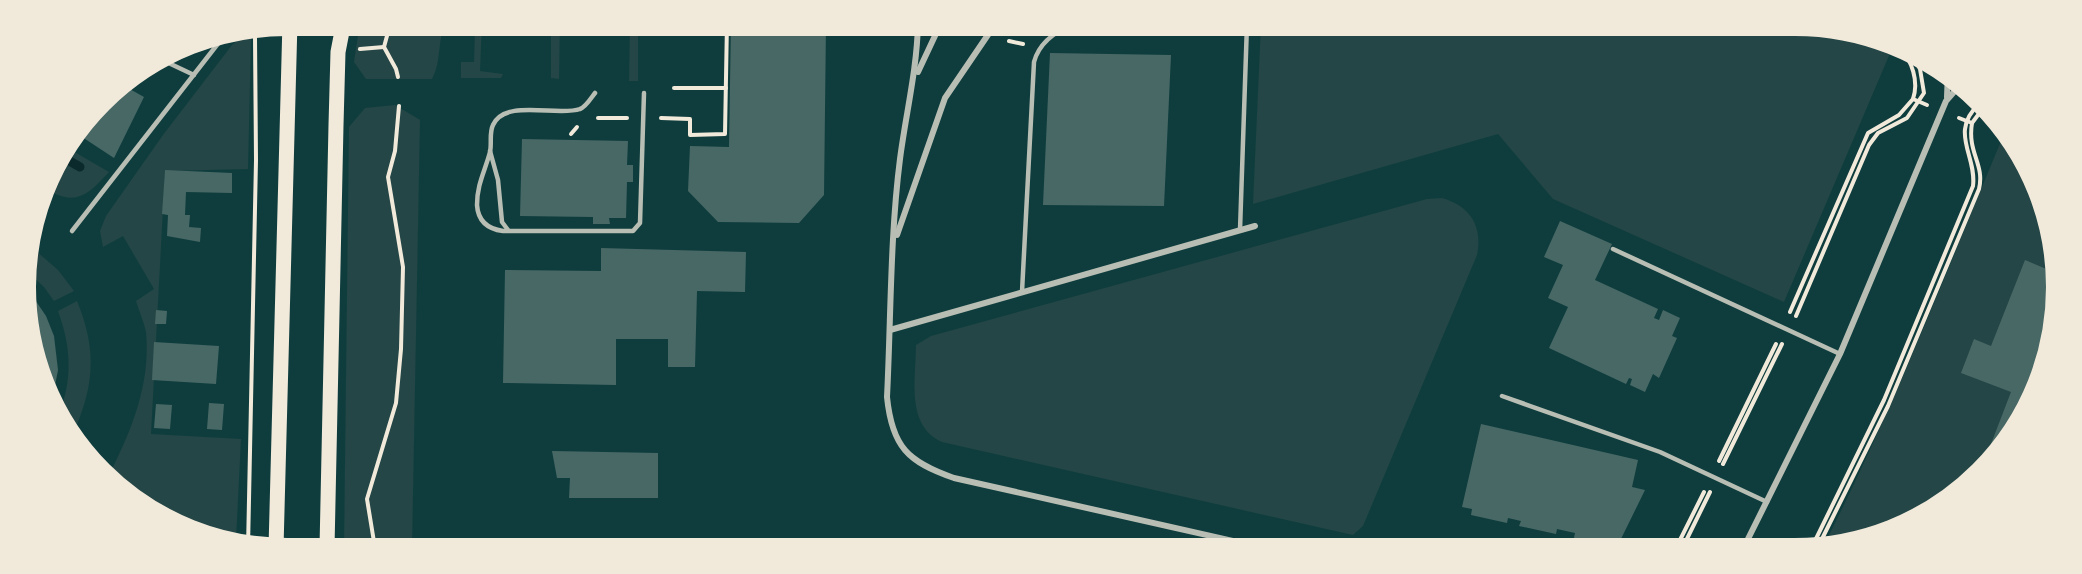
<svg xmlns="http://www.w3.org/2000/svg" width="2082" height="574" viewBox="0 0 2082 574" font-family="'Fira Sans Condensed',sans-serif">
<style>
.green{fill:#244646}
.lines{fill:none;stroke-linecap:round;stroke-linejoin:round}
.stream{stroke:#0a2a2b;stroke-width:9}
.building{fill:#486865}
.path{stroke:#f1e9da;stroke-width:4}
.service{stroke:#b8beb3;stroke-width:4.5}
.minor{stroke:#b8beb3;stroke-width:6}
.primary{stroke:#f1e9da;stroke-width:15}
.rim{fill:none;stroke:#f1e9da;stroke-width:8}
</style>
<rect width="100%" height="100%" fill="#0f3d3e"/>
<g class="green">
<path d="M367 21 446 22C437 39 442 61 432 79H366L354 62 359 29Z"/>
<polygon points="463,22 482,22 480,71 503,74 501,78 461,78 461,62 474,62 475,29 462,29"/>
<polygon points="551,22 560,22 559,79 551,78"/>
<polygon points="630,22 638,22 638,81 629,81"/>
<polygon points="1261,24 1847,26 1888,43 1891,51 1784,302 1553,199 1498,134 1253,204"/>
<path d="M241 38H251L248 169 165 171 151 434 241 439 236 540 150 514 108 477C131 432 151 384 146 332 144 322 139 311 136 301L154 289 123 236 103 247 100 231 106 216 163 135 232 45Z"/>
<polygon points="395,105 420,120 412,548 344,548 349,127 365,108"/>
<path d="M2006 129 2016 139 2056 235V339L2033 405 1983 475 1912 526 1829 551H1821C1891 414 1947 271 2006 129Z"/>
<path d="M66 147 109 172C87 196 75 207 44 188L54 169 51 167Z"/>
<path d="M1442 198C1470 206 1483 226 1477 255L1363 526 1353 535 942 442C905 426 916 377 916 345L931 336 1427 199Z"/>
<polygon points="36,251 58,270 74,291 54,301 44,287 23,267"/>
<path d="M77 301C98 352 94 389 71 438L59 414C73 378 71 347 58 311Z"/>
</g>
<g class="lines">
<polyline class="stream" points="59,155 80,167"/>
</g>
<g class="building">
<polygon points="731,22 826,23 824,195 799,223 718,222 688,191 690,146 729,147"/>
<polygon points="1050,53 1171,55 1164,206 1043,205"/>
<polygon points="119,83 144,97 114,158 76,133 111,87"/>
<polygon points="522,139 628,141 627,165 633,165 633,182 627,182 626,218 609,218 610,224 593,224 593,217 520,216"/>
<polygon points="165,170 232,173 232,193 186,192 185,215 190,215 189,227 201,228 200,242 167,236 168,215 162,214"/>
<polygon points="1560,221 1612,244 1595,280 1658,309 1654,318 1659,320 1663,310 1680,318 1672,336 1677,338 1659,378 1653,374 1645,392 1630,385 1632,379 1629,378 1626,384 1549,348 1568,307 1548,298 1563,265 1544,257"/>
<polygon points="601,248 746,252 745,292 697,291 695,367 668,367 668,339 616,339 616,385 503,383 505,270 601,271"/>
<polygon points="2025,260 2056,273 2056,339 2033,405 1991,464 1984,462 2011,392 1961,373 1974,339 1991,346"/>
<polygon points="27,288 46,316 54,336 58,370 52,401 30,356 24,291"/>
<polygon points="156,310 167,311 166,324 155,324"/>
<polygon points="154,342 219,346 216,384 152,380"/>
<polygon points="209,403 224,404 222,430 207,429"/>
<polygon points="156,404 172,405 170,429 154,428"/>
<polygon points="1481,424 1638,460 1632,487 1645,490 1619,543 1611,541 1610,546 1574,538 1575,533 1557,529 1556,534 1519,526 1521,521 1508,518 1507,523 1471,515 1472,509 1462,507"/>
<polygon points="552,451 658,453 658,498 569,498 570,478 557,478"/>
<polygon points="566,540 656,543 656,549 566,549"/>
</g>
<g class="lines">
<g class="path">
<polyline points="391,21 384,47 396,69 398,77"/>
<polyline points="713,22 727,23"/>
<polyline points="1009,41 1023,44"/>
<path d="M1900 48C1912 61 1919 81 1913 99L1927 105"/>
<polyline points="360,49 384,47"/>
<polyline points="674,88 726,88"/>
<polyline points="598,118 627,118"/>
<polyline points="661,118 690,119 690,135 725,134 727,22"/>
<polyline points="1959,118 1972,123 1984,107"/>
<polyline points="571,134 577,127"/>
<polyline points="1790,312 1868,133 1899,115 1913,99"/>
<polyline points="1796,316 1869,145 1878,133 1907,118 1924,93 1920,69 1910,52"/>
<polyline points="1719,461 1776,344"/>
<polyline points="1723,464 1782,344"/>
<polyline points="248,548 256,160 255,37"/>
<polyline points="375,548 367,499 396,403 401,349 403,267 388,177 395,151 399,106"/>
<polyline points="1675,550 1704,492"/>
<polyline points="1681,551 1710,492"/>
<path d="M1810 551 1884 400 1973 186C1977 155 1948 132 1980 103"/>
<path d="M1816 551 1888 406 1979 189C1985 164 1967 153 1972 123"/>
</g>
<g class="service">
<polyline points="158,58 194,75"/>
<path d="M595 93C591 98 586 107 580 109 558 117 505 98 493 125 489 133 492 143 490 152 485 171 477 184 477 205 478 221 488 229 503 231H633L640 223 644 93"/>
<polyline points="490,151 498,180 502,222 508,230"/>
<polyline points="1240,230 1247,24"/>
<polyline points="72,231 220,41 230,32"/>
<polyline points="1613,249 1840,354"/>
<path d="M1022 292 1034 62C1039 43 1056 31 1074 24"/>
<polyline points="1502,396 1660,452 1767,502"/>
</g>
<g class="minor">
<path d="M918 23C917 70 906 113 900 159 890 237 891 318 887 397 892 447 908 462 954 478L1273 550"/>
<polyline points="918,72 941,23"/>
<polyline points="1947,97 1948,71"/>
<polyline points="897,235 945,98 996,23"/>
<polyline points="890,330 1255,226"/>
<polyline points="1742,551 1840,354 1946,101 1961,84"/>
</g>
<g class="primary">
<polyline points="276,548 290,21"/>
<polyline points="327,548 336,125 338,52 344,21"/>
</g>
</g>
<path d="M0 0H2082V574H0ZM287 32H1795A255 255 0 0 1 2050 287V287A255 255 0 0 1 1795 542H287A255 255 0 0 1 32 287V287A255 255 0 0 1 287 32Z" fill="#f1e9da" fill-rule="evenodd"/>
<path class="rim" d="M287 32H1795A255 255 0 0 1 2050 287V287A255 255 0 0 1 1795 542H287A255 255 0 0 1 32 287V287A255 255 0 0 1 287 32Z"/>
</svg>
